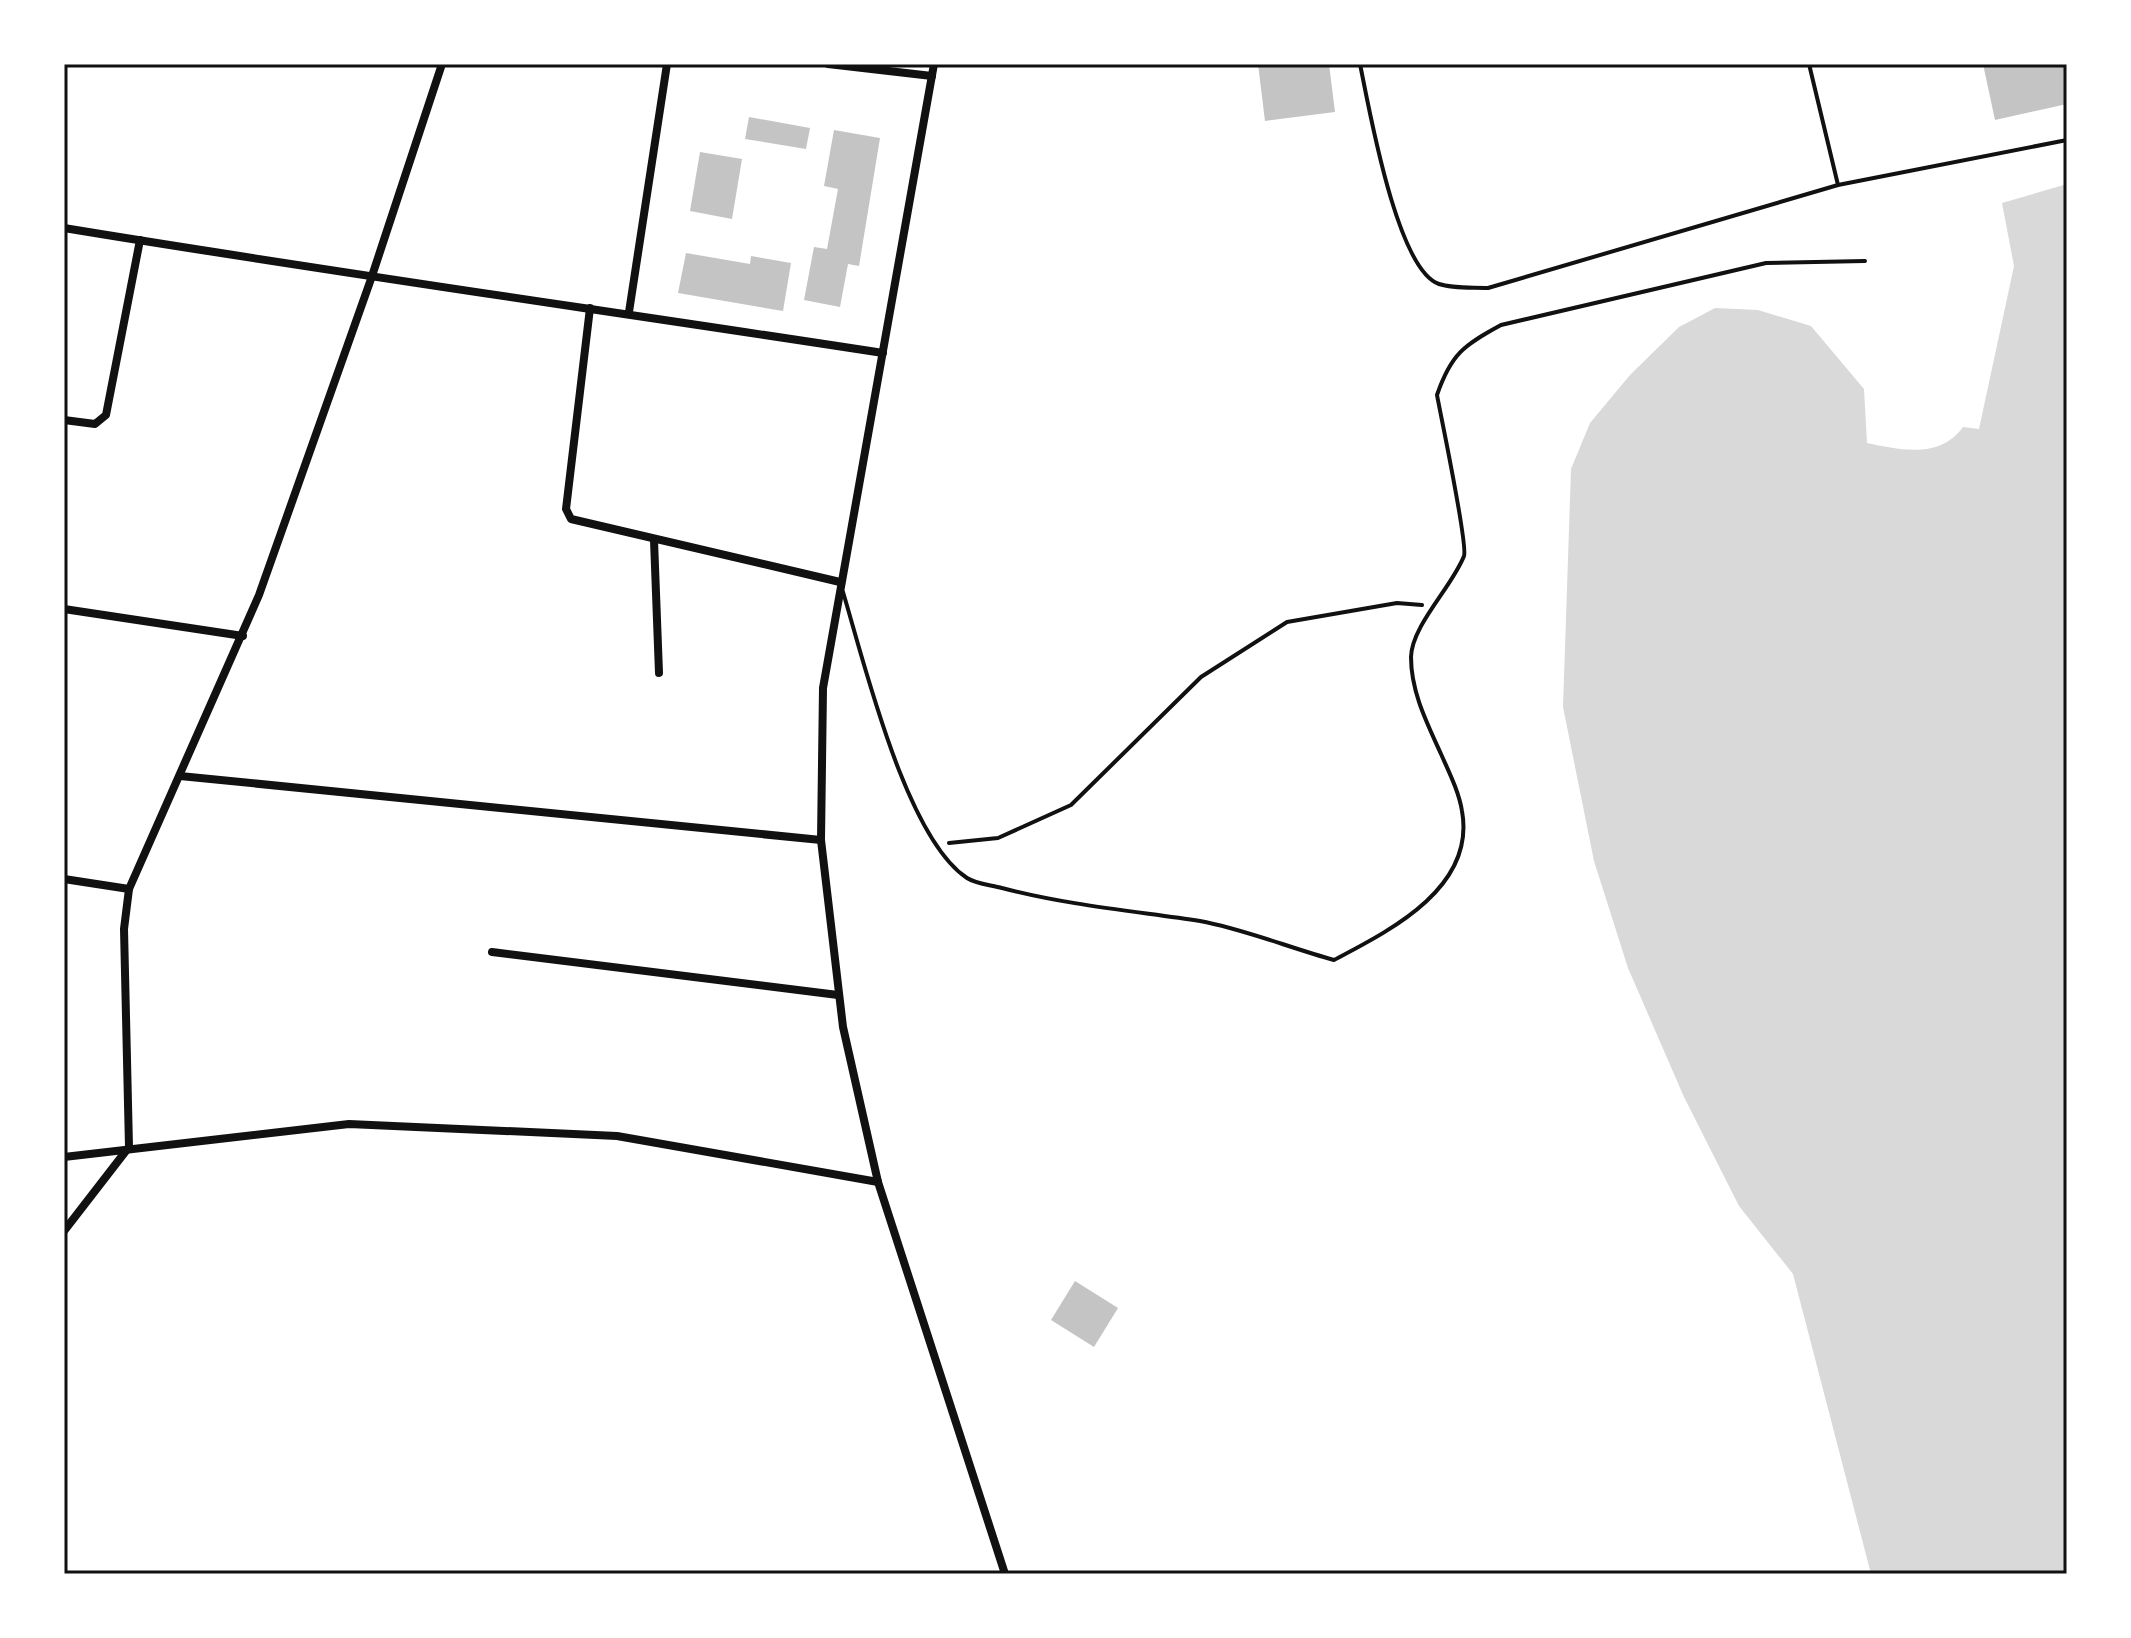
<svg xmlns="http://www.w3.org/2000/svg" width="2131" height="1638" viewBox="0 0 2131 1638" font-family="Rubik,sans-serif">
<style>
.water{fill:#d9d9d9}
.building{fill:#c4c4c4}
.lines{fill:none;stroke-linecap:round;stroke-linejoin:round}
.path{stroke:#111;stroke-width:4}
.service{stroke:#111;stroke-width:4}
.minor{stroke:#111;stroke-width:8}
.neatline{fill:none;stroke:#111;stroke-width:3}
</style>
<rect width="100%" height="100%" fill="#fff"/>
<path class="water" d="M2067 184V1574H1871L1793 1274 1739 1206 1684 1097 1628 968 1594 861 1563 707 1571 469 1590 423 1630 375 1679 327 1715 308 1758 310 1811 326 1864 389 1867 443C1901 450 1940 459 1963 427L1979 429 2014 266 2002 203Z"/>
<g class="building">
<polygon points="1258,64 1329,64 1335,112 1265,121"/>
<polygon points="1983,64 2067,64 2067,104 1995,120"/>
<polygon points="749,117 810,128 806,149 745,139"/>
<polygon points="834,130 880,138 859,266 848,264 840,307 804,300 814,247 827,249 838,189 824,186"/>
<polygon points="700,152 742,159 732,219 690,211"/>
<polygon points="686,253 750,264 751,256 791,263 783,311 678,293"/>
<polygon points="1075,1281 1118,1308 1094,1347 1051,1320"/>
</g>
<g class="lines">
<polyline class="path" points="949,843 998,838 1071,805 1201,677 1287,622 1397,603 1422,605"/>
<g class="service">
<path d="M1360 64C1369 108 1397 270 1439 284 1454 289 1474 287 1488 288L1838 185 2067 140"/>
<polyline points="1809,64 1838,185"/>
<path d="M843 592C864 662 906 838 967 878 976 884 992 885 1002 888 1067 905 1133 911 1200 921 1244 929 1290 948 1334 960 1389 931 1476 888 1462 811 1459 792 1449 772 1441 754 1427 723 1411 692 1411 657 1412 625 1452 587 1464 556 1468 544 1441 417 1437 395 1451 354 1464 345 1501 325L1766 263 1865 261"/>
</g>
<g class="minor">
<polyline points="828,64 932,76"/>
<polyline points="934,64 823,688 821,840 843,1027 878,1182 1005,1574"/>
<path d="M64 228C337 273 610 311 883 353"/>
<polyline points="590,308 566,509 571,519 840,582"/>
<polyline points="629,312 667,64"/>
<polyline points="64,420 95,424 106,415 140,240"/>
<polyline points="654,540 659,673"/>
<polyline points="64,609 243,636"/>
<polyline points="180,776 821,840"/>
<polyline points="64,879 129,889"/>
<polyline points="492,952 838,995"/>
<polyline points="64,1157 349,1124 617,1136 878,1182"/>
<polyline points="64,1231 129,1147 124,929 129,889 259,595 371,279 442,64"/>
</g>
</g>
<rect width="2131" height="1638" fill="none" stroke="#ffffff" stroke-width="132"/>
<rect x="66" y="66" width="1999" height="1506" class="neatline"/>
</svg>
